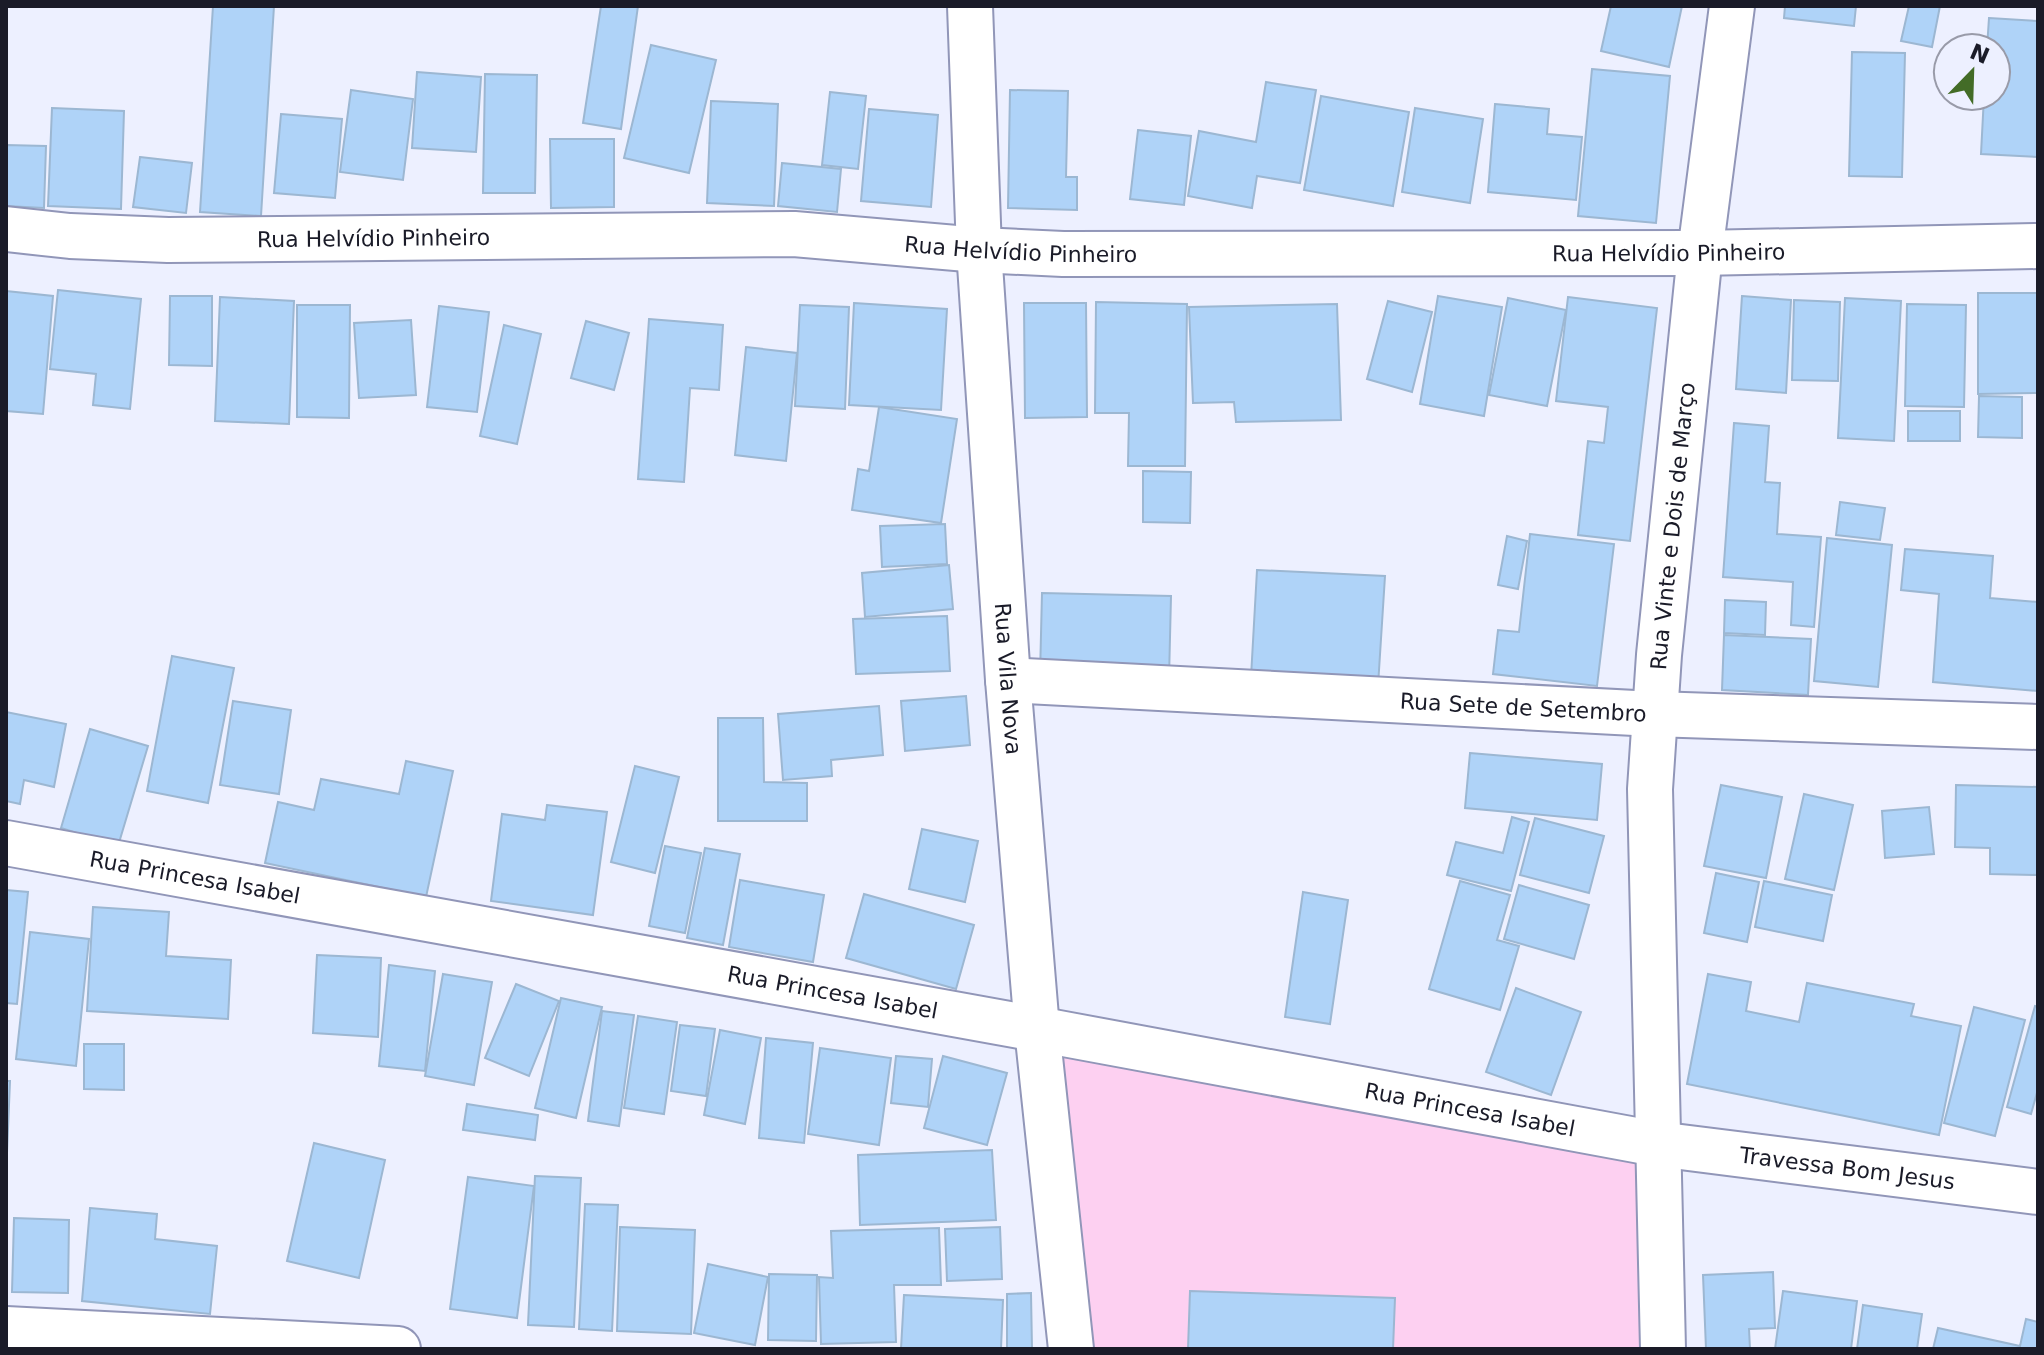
<svg xmlns="http://www.w3.org/2000/svg" width="2044" height="1355" viewBox="0 0 2044 1355" font-family="'DejaVu Sans',sans-serif">
<style>
.green{fill:#fdd0f1}
.building{fill:#afd3f8;stroke:#9cb7d2;stroke-width:2}
.lines{fill:none;stroke-linecap:round;stroke-linejoin:round}
.minor-casing{stroke:#9196b8;stroke-width:48}
.tertiary-casing{stroke:#9196b8;stroke-width:48}
.minor{stroke:#fff;stroke-width:44}
.tertiary{stroke:#fff;stroke-width:44}
.labels{text-anchor:middle;dominant-baseline:central;stroke-width:6;stroke-linejoin:round;paint-order:stroke}
.street-label{font-size:22px;fill:#1a1b28;stroke:#edf0ff}
</style>
<rect width="100%" height="100%" fill="#edf0ff"/>
<polygon class="green" points="1037,1029 1657,1144 1664,1349 1067,1349"/>
<g class="building">
<polygon points="213,6 274,6 261,216 200,212"/>
<polygon points="601,6 638,6 621,129 583,123"/>
<polygon points="1611,6 1682,6 1669,67 1601,51"/>
<polygon points="1785,6 1856,6 1854,26 1784,18"/>
<polygon points="1909,6 1940,6 1932,47 1901,41"/>
<polygon points="1989,18 2038,21 2038,157 1981,154 1984,96 1996,96 1996,48 1987,48"/>
<polygon points="651,45 716,60 689,173 624,158"/>
<polygon points="1852,52 1905,53 1902,177 1849,176"/>
<polygon points="1592,69 1670,76 1656,223 1578,216"/>
<polygon points="417,72 481,77 476,152 412,148"/>
<polygon points="485,74 537,75 535,193 483,193"/>
<polygon points="1266,82 1316,90 1300,183 1257,176 1252,208 1188,196 1199,131 1256,142"/>
<polygon points="351,90 413,99 403,180 340,172"/>
<polygon points="1010,90 1068,91 1066,177 1077,177 1077,210 1008,208"/>
<polygon points="830,92 866,96 858,169 822,165"/>
<polygon points="1321,96 1409,112 1393,206 1304,190"/>
<polygon points="711,101 778,104 774,206 707,203"/>
<polygon points="1495,104 1549,109 1547,134 1582,137 1576,200 1488,192"/>
<polygon points="52,108 124,111 121,209 48,206"/>
<polygon points="1415,108 1483,119 1470,203 1402,192"/>
<polygon points="869,109 938,115 931,207 861,201"/>
<polygon points="281,114 342,119 335,198 274,193"/>
<polygon points="1138,130 1191,136 1184,205 1130,199"/>
<polygon points="550,139 614,139 614,207 551,208"/>
<polygon points="6,145 46,146 44,208 6,206"/>
<polygon points="140,157 192,163 186,213 133,207"/>
<polygon points="782,163 841,169 837,212 778,206"/>
<polygon points="58,290 141,299 130,409 93,405 96,374 50,369"/>
<polygon points="6,291 53,296 43,414 6,411"/>
<polygon points="1978,293 2038,293 2038,393 1978,394"/>
<polygon points="170,296 212,296 212,366 169,365"/>
<polygon points="1438,296 1502,307 1484,416 1420,404"/>
<polygon points="1742,296 1791,300 1786,393 1736,389"/>
<polygon points="220,297 294,301 289,424 215,421"/>
<polygon points="1568,297 1657,308 1630,541 1578,535 1588,441 1604,443 1608,407 1556,401"/>
<polygon points="1508,298 1566,310 1547,406 1489,395"/>
<polygon points="1845,298 1901,301 1894,441 1838,438"/>
<polygon points="1794,300 1840,302 1838,381 1792,380"/>
<polygon points="1388,301 1432,312 1412,392 1367,379"/>
<polygon points="1096,302 1187,304 1185,466 1128,466 1129,413 1095,413"/>
<polygon points="854,303 947,309 941,410 849,405"/>
<polygon points="1024,303 1086,303 1087,417 1025,418"/>
<polygon points="1337,304 1341,420 1236,422 1234,402 1193,403 1189,307"/>
<polygon points="1907,304 1966,305 1964,407 1905,406"/>
<polygon points="297,305 350,305 349,418 297,417"/>
<polygon points="800,305 849,307 845,409 795,406"/>
<polygon points="439,306 489,312 477,412 427,407"/>
<polygon points="649,319 723,325 719,390 690,388 684,482 638,479"/>
<polygon points="411,320 416,395 359,398 354,323"/>
<polygon points="586,321 629,333 614,390 571,378"/>
<polygon points="504,325 541,334 517,444 480,436"/>
<polygon points="746,347 797,353 786,461 735,455"/>
<polygon points="1979,396 2022,397 2022,438 1978,437"/>
<polygon points="879,407 957,419 941,523 852,510 858,469 869,471"/>
<rect x="1908" y="411" width="52" height="30"/>
<polygon points="1734,423 1769,426 1765,482 1780,483 1777,534 1821,537 1814,627 1791,625 1793,582 1723,577"/>
<polygon points="1143,471 1191,472 1190,523 1143,522"/>
<polygon points="1840,502 1885,508 1880,540 1836,535"/>
<polygon points="945,524 947,564 882,567 880,526"/>
<polygon points="1530,534 1614,544 1597,686 1493,674 1498,630 1519,632"/>
<polygon points="1507,536 1527,541 1518,589 1498,585"/>
<polygon points="1827,538 1892,545 1878,687 1814,681"/>
<polygon points="1905,549 1993,556 1990,598 2038,602 2038,691 1933,682 1939,594 1901,590"/>
<polygon points="949,565 953,609 865,617 862,573"/>
<polygon points="1257,570 1385,576 1378,686 1251,677"/>
<polygon points="1042,593 1171,596 1169,679 1040,676"/>
<polygon points="1725,600 1766,602 1765,635 1724,633"/>
<polygon points="947,616 950,671 856,674 853,619"/>
<polygon points="1724,635 1811,639 1808,695 1722,690"/>
<polygon points="172,656 234,668 208,803 147,791"/>
<polygon points="966,696 970,745 905,751 901,701"/>
<polygon points="233,701 291,710 279,794 220,785"/>
<polygon points="879,706 883,755 831,760 832,776 783,780 778,714"/>
<polygon points="6,712 66,724 54,787 24,780 20,804 6,801"/>
<polygon points="718,718 763,718 764,782 807,783 807,821 718,821"/>
<polygon points="90,729 148,746 118,846 61,828"/>
<polygon points="1470,753 1602,764 1597,820 1465,808"/>
<polygon points="406,761 453,771 426,897 265,863 278,802 314,810 321,779 399,794"/>
<polygon points="635,766 679,777 655,873 611,862"/>
<polygon points="1721,785 1782,797 1766,878 1704,866"/>
<polygon points="1956,785 2038,787 2038,875 1990,874 1990,848 1955,847"/>
<polygon points="1804,794 1853,805 1834,890 1785,879"/>
<polygon points="547,805 607,812 593,915 491,901 502,814 545,820"/>
<polygon points="1929,807 1934,854 1885,858 1882,811"/>
<polygon points="1512,817 1529,822 1511,891 1447,875 1456,842 1503,853"/>
<polygon points="1535,818 1604,836 1589,893 1520,875"/>
<polygon points="922,829 978,841 965,902 909,889"/>
<polygon points="665,846 701,853 685,933 649,926"/>
<polygon points="705,848 740,854 723,945 687,938"/>
<polygon points="1716,873 1759,882 1747,942 1704,933"/>
<polygon points="740,880 824,895 813,962 729,947"/>
<polygon points="1460,881 1510,895 1497,940 1519,946 1500,1010 1429,989"/>
<polygon points="1764,881 1832,895 1823,941 1755,927"/>
<polygon points="1519,885 1589,905 1574,959 1504,939"/>
<polygon points="6,890 28,892 17,1004 6,1003"/>
<polygon points="1303,892 1348,900 1330,1024 1285,1017"/>
<polygon points="864,894 974,925 956,989 846,958"/>
<polygon points="93,907 169,912 166,956 231,960 228,1019 87,1011"/>
<polygon points="30,932 89,939 76,1066 16,1059"/>
<polygon points="317,955 381,958 378,1037 313,1033"/>
<polygon points="389,965 435,971 425,1071 379,1066"/>
<polygon points="443,974 492,982 474,1085 425,1076"/>
<polygon points="1708,974 1751,982 1746,1011 1799,1022 1807,983 1914,1004 1911,1016 1961,1026 1939,1135 1687,1084"/>
<polygon points="516,984 559,1001 529,1076 485,1058"/>
<polygon points="1516,988 1581,1012 1551,1095 1486,1072"/>
<polygon points="561,998 602,1007 576,1118 535,1108"/>
<polygon points="2035,1006 2038,1007 2038,1089 2031,1114 2007,1107"/>
<polygon points="1974,1007 2025,1020 1995,1136 1944,1123"/>
<polygon points="602,1011 634,1015 619,1126 588,1121"/>
<polygon points="638,1016 677,1022 664,1114 624,1108"/>
<polygon points="680,1025 715,1029 706,1096 671,1091"/>
<polygon points="720,1030 761,1038 745,1124 704,1115"/>
<polygon points="766,1038 813,1043 804,1143 759,1138"/>
<polygon points="84,1044 124,1044 124,1090 84,1089"/>
<polygon points="820,1048 891,1058 879,1145 808,1134"/>
<polygon points="896,1056 932,1059 928,1107 891,1103"/>
<polygon points="943,1056 1007,1073 987,1145 924,1128"/>
<polygon points="6,1081 10,1081 7,1153 6,1153"/>
<polygon points="467,1104 538,1115 535,1140 463,1130"/>
<polygon points="314,1143 385,1160 359,1278 287,1261"/>
<polygon points="992,1150 996,1220 860,1225 858,1155"/>
<polygon points="535,1176 581,1178 574,1327 528,1325"/>
<polygon points="468,1177 534,1186 517,1318 450,1309"/>
<polygon points="585,1204 618,1205 612,1331 579,1329"/>
<polygon points="90,1208 157,1214 155,1239 217,1246 210,1314 82,1301"/>
<polygon points="14,1218 69,1220 68,1293 12,1292"/>
<polygon points="620,1227 695,1230 691,1334 617,1331"/>
<polygon points="1000,1227 1002,1279 947,1281 945,1229"/>
<polygon points="939,1228 941,1285 894,1285 896,1342 821,1344 819,1277 833,1278 831,1231"/>
<polygon points="708,1264 768,1277 755,1345 694,1333"/>
<polygon points="1773,1272 1775,1328 1749,1329 1750,1349 1706,1349 1703,1275"/>
<polygon points="769,1274 817,1275 816,1341 768,1340"/>
<polygon points="1190,1291 1395,1298 1393,1349 1188,1349"/>
<polygon points="1783,1291 1857,1301 1851,1349 1775,1349"/>
<polygon points="1031,1293 1032,1349 1007,1349 1007,1294"/>
<polygon points="904,1295 1003,1300 1001,1349 901,1349"/>
<polygon points="1863,1305 1922,1314 1917,1349 1857,1349"/>
<polygon points="2026,1319 2038,1322 2038,1349 1933,1349 1938,1328 2020,1346"/>
</g>
<g class="lines">
<g class="minor-casing">
<g id="minor">
<path id="s1" d="M970 6 979 250 1008 680 1037 1029 1071 1349"/>
<path id="s2" d="M6 229 70 236 168 240 794 234 979 250 1063 254 1700 253 2038 246"/>
<path id="s3" d="M6 843 1037 1029 1657 1144 2038 1192"/>
<polyline points="6,1329 398,1349"/>
<path id="s4" d="M1663 1349 1650 789 1659 655 1700 253 1732 6"/>
</g>
</g>
<g class="tertiary-casing">
<g id="tertiary">
<path id="s5" d="M1008 680 1654 714 2038 727"/>
</g>
</g>
<use href="#minor" class="minor"/>
<use href="#tertiary" class="tertiary"/>
</g>
<g class="labels">
<g class="street-label">
<text stroke="none"><textPath href="#s2" startOffset="368">Rua Helvídio Pinheiro</textPath></text>
<text stroke="none"><textPath href="#s2" startOffset="1016">Rua Helvídio Pinheiro</textPath></text>
<text stroke="none"><textPath href="#s2" startOffset="1664">Rua Helvídio Pinheiro</textPath></text>
<text stroke="none"><textPath href="#s4" startOffset="824">Rua Vinte e Dois de Março</textPath></text>
<text stroke="none"><textPath href="#s1" startOffset="674">Rua Vila Nova</textPath></text>
<text stroke="none"><textPath href="#s5" startOffset="516">Rua Sete de Setembro</textPath></text>
<text stroke="none"><textPath href="#s3" startOffset="192">Rua Princesa Isabel</textPath></text>
<text stroke="none"><textPath href="#s3" startOffset="840">Rua Princesa Isabel</textPath></text>
<text stroke="none"><textPath href="#s3" startOffset="1488">Rua Princesa Isabel</textPath></text>
<text stroke="none"><textPath href="#s3" startOffset="1870">Travessa Bom Jesus</textPath></text>
</g>
</g>
<rect width="2044" height="1355" fill="none" stroke="#1a1b28" stroke-width="16"/>
<g transform="translate(1972 72) rotate(23)"><circle r="38" fill="#edf0ff" stroke="#999ba9" stroke-width="2"/>
<path d="M0-6L14 30L0 20L-14 30Z" fill="#436c27"/>
<text y="-12" font-size="22" font-weight="bold" text-anchor="middle" fill="#1a1b28">N</text>
</g>
</svg>
